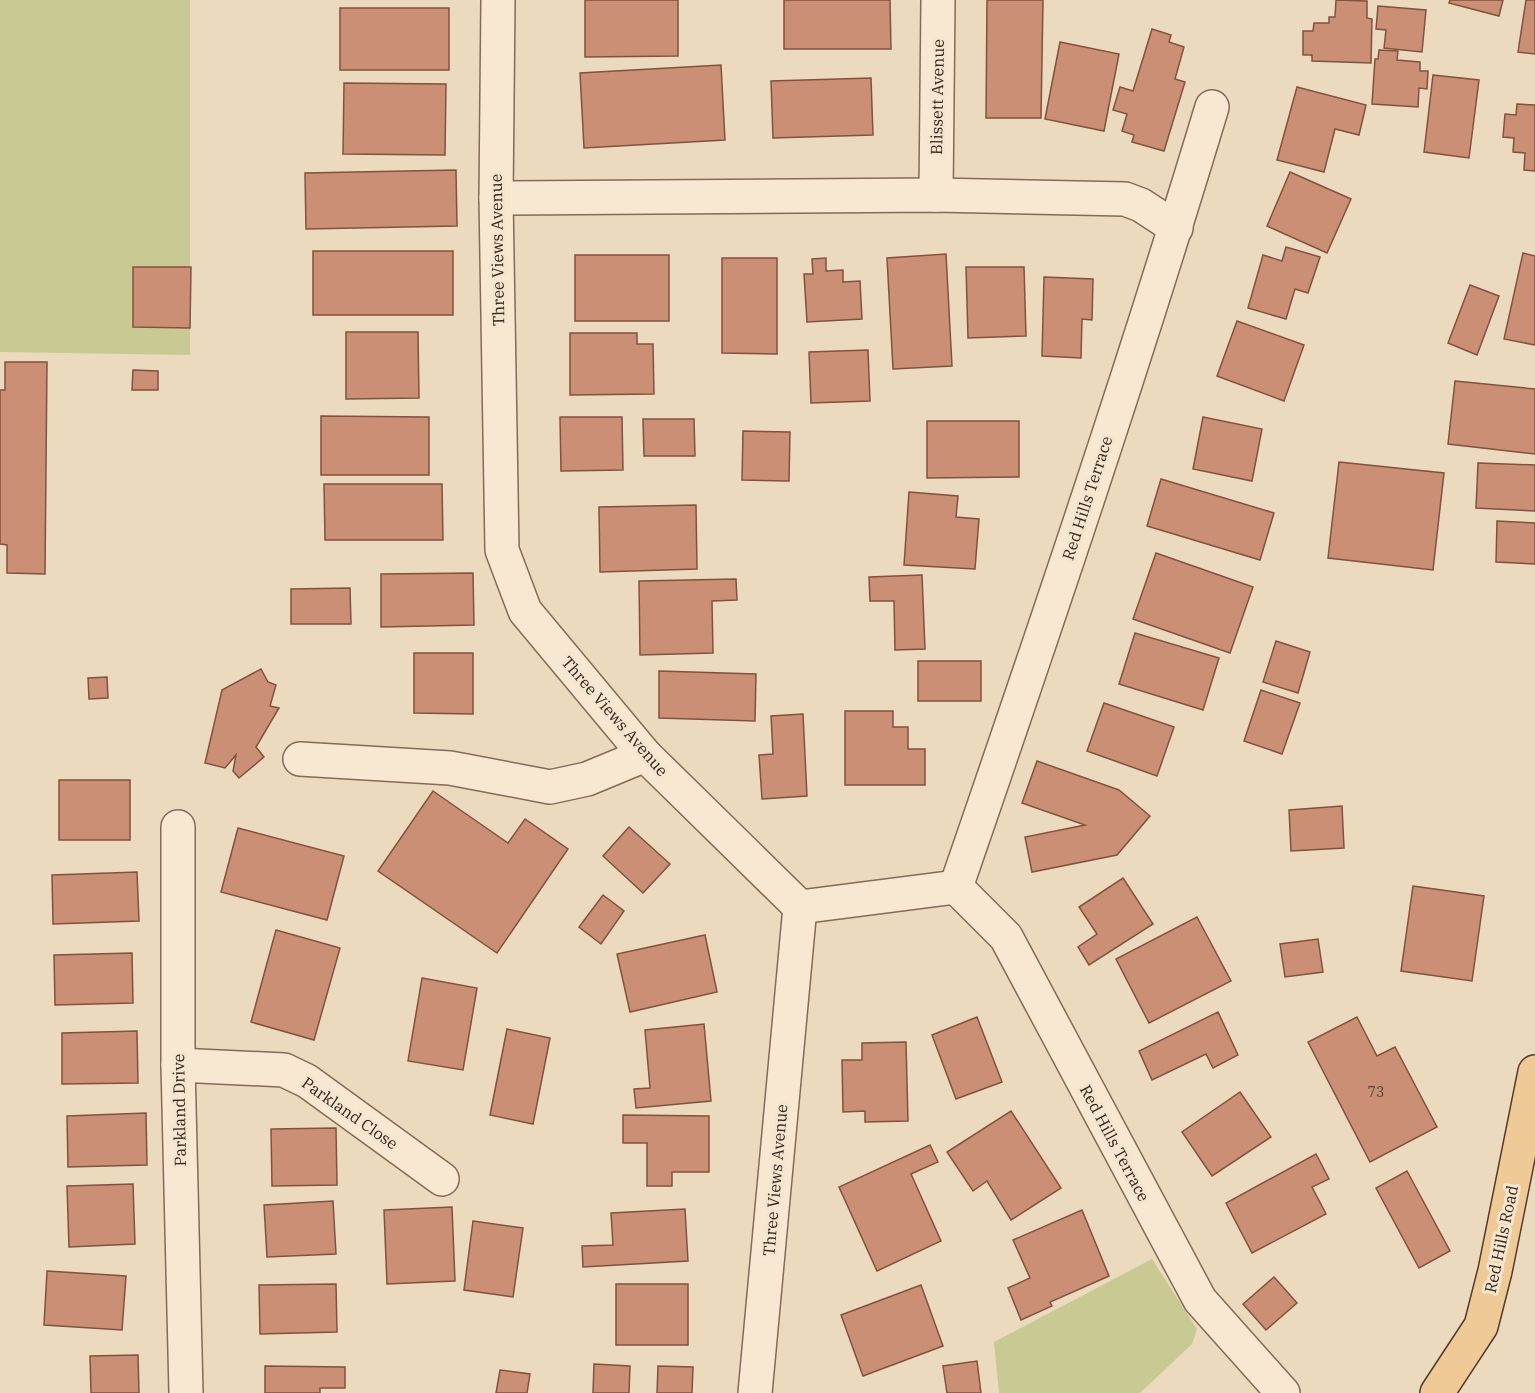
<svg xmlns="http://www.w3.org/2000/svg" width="1535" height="1393" viewBox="0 0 1535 1393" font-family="'IBM Plex Serif',serif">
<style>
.green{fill:#c9ca93}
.building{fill:#ca8f75;stroke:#83523e;stroke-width:1.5}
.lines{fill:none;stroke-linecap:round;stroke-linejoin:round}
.minor-casing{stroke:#846b58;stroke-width:36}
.major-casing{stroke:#523a2c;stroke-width:36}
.minor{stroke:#f8e8d1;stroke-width:33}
.major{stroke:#f0ca96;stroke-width:33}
.labels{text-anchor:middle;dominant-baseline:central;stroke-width:6;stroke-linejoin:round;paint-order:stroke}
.number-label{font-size:14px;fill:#5a4032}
.street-label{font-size:16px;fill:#34251c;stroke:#f4e5ce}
</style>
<rect width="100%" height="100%" fill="#ecdabf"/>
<g class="green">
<polygon points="0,0 190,0 190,355 0,352"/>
<polygon points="1152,1259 1197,1329 1192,1344 1140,1393 999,1393 994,1342"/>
</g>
<g class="building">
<polygon points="585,0 678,0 678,56 585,57"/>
<polygon points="784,0 890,0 891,49 784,49"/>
<polygon points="987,0 1043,0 1041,118 986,118"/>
<polygon points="1336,0 1367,1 1367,18 1372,19 1371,63 1312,61 1312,55 1303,55 1303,31 1313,31 1314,23 1329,23 1329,17 1335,17"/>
<polygon points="1450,0 1503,0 1499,16 1449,3"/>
<polygon points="1526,0 1535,0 1535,54 1518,52"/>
<polygon points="1378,6 1426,10 1422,52 1384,48 1386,30 1376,29"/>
<rect x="340" y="8" width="109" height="62"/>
<polygon points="1152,29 1171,35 1169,42 1184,47 1175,79 1185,82 1164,151 1132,142 1134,135 1122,131 1127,114 1113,110 1120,87 1133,91"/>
<polygon points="1060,42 1119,54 1104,131 1045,119"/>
<polygon points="1379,50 1398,51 1397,60 1420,62 1420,71 1428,71 1427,89 1419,88 1418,107 1372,104 1375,59 1378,59"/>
<polygon points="721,65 725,140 584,148 580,73"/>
<polygon points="1433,75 1479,80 1469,158 1424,152"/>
<polygon points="871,78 873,135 773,138 771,81"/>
<polygon points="344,83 446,84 445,155 343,154"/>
<polygon points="1297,87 1366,105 1359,135 1335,129 1324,172 1277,160"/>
<polygon points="1517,104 1535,105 1535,171 1524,170 1525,153 1513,152 1514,138 1503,137 1505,114 1516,115"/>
<polygon points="456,170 457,226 306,229 305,173"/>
<polygon points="1290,172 1351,199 1327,253 1267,226"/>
<polygon points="1286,247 1320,257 1308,293 1295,289 1286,319 1248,308 1263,255 1282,261"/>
<rect x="313" y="251" width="140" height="64"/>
<polygon points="1523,253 1535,256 1535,345 1504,339"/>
<polygon points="946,254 952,366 893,369 887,258"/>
<rect x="575" y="255" width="94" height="66"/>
<polygon points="722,258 777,258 777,354 722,353"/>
<polygon points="826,258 826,271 843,270 843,282 860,281 862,319 807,322 804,274 813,274 812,259"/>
<polygon points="133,267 191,267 190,328 133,327"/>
<polygon points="966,267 1024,267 1026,336 968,338"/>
<polygon points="1044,277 1093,279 1092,320 1082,319 1081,358 1042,356"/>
<polygon points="1470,285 1499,296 1477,355 1448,343"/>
<polygon points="1237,321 1304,345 1284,401 1217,376"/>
<polygon points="346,332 418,332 419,398 346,399"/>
<polygon points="570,333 637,333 637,344 653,344 654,394 570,395"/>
<polygon points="868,350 870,401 811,403 809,352"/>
<polygon points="5,362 47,362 45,574 7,573 7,545 0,544 0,390 5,390"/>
<polygon points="133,370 158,371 158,390 132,390"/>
<polygon points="1455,381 1535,389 1535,454 1448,444"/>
<polygon points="321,416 429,417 429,475 321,475"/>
<polygon points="560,417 622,417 623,470 561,471"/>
<polygon points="1203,417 1262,429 1252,481 1193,469"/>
<polygon points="643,419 694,419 695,456 644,456"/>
<polygon points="927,421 1019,421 1019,477 927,478"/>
<polygon points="743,431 790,432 789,481 742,480"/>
<polygon points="1339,462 1444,473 1433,570 1328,558"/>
<polygon points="1478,463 1535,465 1535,511 1476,508"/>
<polygon points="1161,479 1274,513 1260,560 1147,526"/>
<polygon points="324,484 442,484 443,540 325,540"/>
<polygon points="909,492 958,496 956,517 979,519 975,569 904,565"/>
<polygon points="696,505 697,569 600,572 599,507"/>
<polygon points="1497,521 1535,523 1535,564 1496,562"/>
<polygon points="1156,553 1253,587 1230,653 1133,619"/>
<polygon points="473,573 474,625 381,627 381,574"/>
<polygon points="922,575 925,649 895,650 894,601 870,601 869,577"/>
<polygon points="736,579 737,600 712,601 713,653 640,655 639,581"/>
<polygon points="350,588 351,624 291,624 291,589"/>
<polygon points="1135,633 1219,658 1203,710 1119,684"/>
<polygon points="1276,641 1310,652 1298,693 1263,682"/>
<polygon points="414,653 473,653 473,714 414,713"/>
<rect x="918" y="661" width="63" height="40"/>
<polygon points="261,669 268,682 276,685 270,706 279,708 256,747 264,757 239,778 233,771 236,755 225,768 205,763 222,690"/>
<polygon points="659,671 756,674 755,721 659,718"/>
<polygon points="107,677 108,698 89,699 88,678"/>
<polygon points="1261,690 1300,703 1282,754 1244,741"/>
<polygon points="1104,703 1174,727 1157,776 1087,751"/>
<polygon points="845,711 893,711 893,727 908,727 908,749 925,749 925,785 845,785"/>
<polygon points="803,714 807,796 762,799 759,755 773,754 771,716"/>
<polygon points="1037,761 1119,790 1150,816 1117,855 1032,872 1025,837 1085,825 1022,803"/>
<rect x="59" y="780" width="71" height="60"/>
<polygon points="433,791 508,843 525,819 568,849 497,953 378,871"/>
<polygon points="1342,806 1344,848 1291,851 1289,810"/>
<polygon points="629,827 670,864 643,893 603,856"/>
<polygon points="238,828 344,856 327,920 221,892"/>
<polygon points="137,872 139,921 53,924 52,875"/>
<polygon points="1123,878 1153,924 1089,965 1078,947 1097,934 1079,907"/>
<polygon points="1413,886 1484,896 1472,981 1401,971"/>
<polygon points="603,895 624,911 601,944 579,927"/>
<polygon points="1197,917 1231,981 1149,1023 1116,959"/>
<polygon points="276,930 340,948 314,1040 251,1022"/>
<polygon points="705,935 717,992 630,1012 617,954"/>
<polygon points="1318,939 1323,972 1285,977 1280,944"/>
<polygon points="132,953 133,1003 55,1005 54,955"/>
<polygon points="422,978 477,988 463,1070 408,1061"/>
<polygon points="1218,1012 1238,1055 1213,1068 1206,1054 1152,1080 1139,1051"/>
<polygon points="977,1017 1002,1082 956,1099 932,1035"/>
<polygon points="1357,1017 1377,1056 1395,1047 1437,1127 1370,1162 1308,1042"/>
<polygon points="704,1024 711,1101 636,1108 634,1089 650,1088 645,1030"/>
<polygon points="507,1029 550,1038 533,1124 490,1115"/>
<polygon points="137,1031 138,1083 62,1084 62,1033"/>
<polygon points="906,1042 908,1121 865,1122 865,1111 843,1112 842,1060 862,1060 862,1043"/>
<polygon points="1240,1092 1271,1137 1212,1176 1182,1132"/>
<polygon points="1011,1111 1061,1188 1011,1220 987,1181 973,1191 947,1152"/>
<polygon points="146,1113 147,1165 68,1167 67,1116"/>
<polygon points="623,1115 709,1116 709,1172 672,1172 672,1186 647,1186 647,1143 623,1143"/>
<polygon points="336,1128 337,1185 272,1186 271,1129"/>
<polygon points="930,1145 938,1162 911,1174 941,1241 877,1271 839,1187"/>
<polygon points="1316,1154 1329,1179 1312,1187 1326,1214 1252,1253 1226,1203"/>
<polygon points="1407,1171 1450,1251 1419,1268 1376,1188"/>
<polygon points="133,1184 135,1244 69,1247 67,1186"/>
<polygon points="333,1201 336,1254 267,1257 264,1205"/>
<polygon points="452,1207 455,1281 387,1284 384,1210"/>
<polygon points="685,1209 688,1261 583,1267 582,1246 613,1245 611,1213"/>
<polygon points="1082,1210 1109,1276 1050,1302 1052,1306 1021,1320 1008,1288 1030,1278 1013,1240"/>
<polygon points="473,1221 523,1228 513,1297 464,1290"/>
<polygon points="47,1271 126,1276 122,1330 44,1325"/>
<polygon points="1274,1277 1297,1303 1266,1330 1243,1304"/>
<polygon points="336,1284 337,1332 260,1334 259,1285"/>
<rect x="616" y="1284" width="72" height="61"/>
<polygon points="921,1285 943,1346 863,1376 841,1315"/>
<polygon points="138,1355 139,1393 91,1393 90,1356"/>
<polygon points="977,1361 981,1393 947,1393 943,1366"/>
<polygon points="594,1364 630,1366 629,1393 593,1393"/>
<polygon points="265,1366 345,1367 345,1388 320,1388 320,1393 265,1393"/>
<polygon points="658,1366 693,1367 692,1393 657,1393"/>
<polygon points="500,1370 530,1374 527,1393 496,1393"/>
</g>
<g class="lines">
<g class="minor-casing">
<g id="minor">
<polyline points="498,0 496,198 502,550 525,611 645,755 800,907"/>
<polyline points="936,195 938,0"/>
<polyline points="496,198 936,195 1125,199 1141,205 1176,228"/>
<polyline points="300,759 450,768 550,787 587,779 645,755"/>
<polyline points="178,827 178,1065 186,1393"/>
<path d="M956 887C1045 629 1133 369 1212 107"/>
<polyline points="956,887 1006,937 1200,1300 1283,1393"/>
<polyline points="800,907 956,887"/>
<polyline points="178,1065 284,1070 307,1081 442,1179"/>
<polyline points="755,1393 800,907"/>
</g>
</g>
<g class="major-casing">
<polyline id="major" points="1437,1393 1481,1326 1495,1271 1535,1072"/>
</g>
<use href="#minor" class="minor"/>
<use href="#major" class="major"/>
</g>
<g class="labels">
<g class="number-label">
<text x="1376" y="1092">73</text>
</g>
<g class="street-label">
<text transform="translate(937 97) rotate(-89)">Blissett Avenue</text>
<text transform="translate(497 250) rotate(-91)">Three Views Avenue</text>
<text transform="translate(1087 498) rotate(-72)">Red Hills Terrace</text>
<text transform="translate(615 716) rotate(49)">Three Views Avenue</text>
<text transform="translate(179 1110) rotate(-91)">Parkland Drive</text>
<text transform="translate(350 1113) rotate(35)">Parkland Close</text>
<text transform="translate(1115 1143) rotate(62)">Red Hills Terrace</text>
<text transform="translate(775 1180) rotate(-85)">Three Views Avenue</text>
<text transform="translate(1501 1239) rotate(-78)">Red Hills Road</text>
</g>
</g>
</svg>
